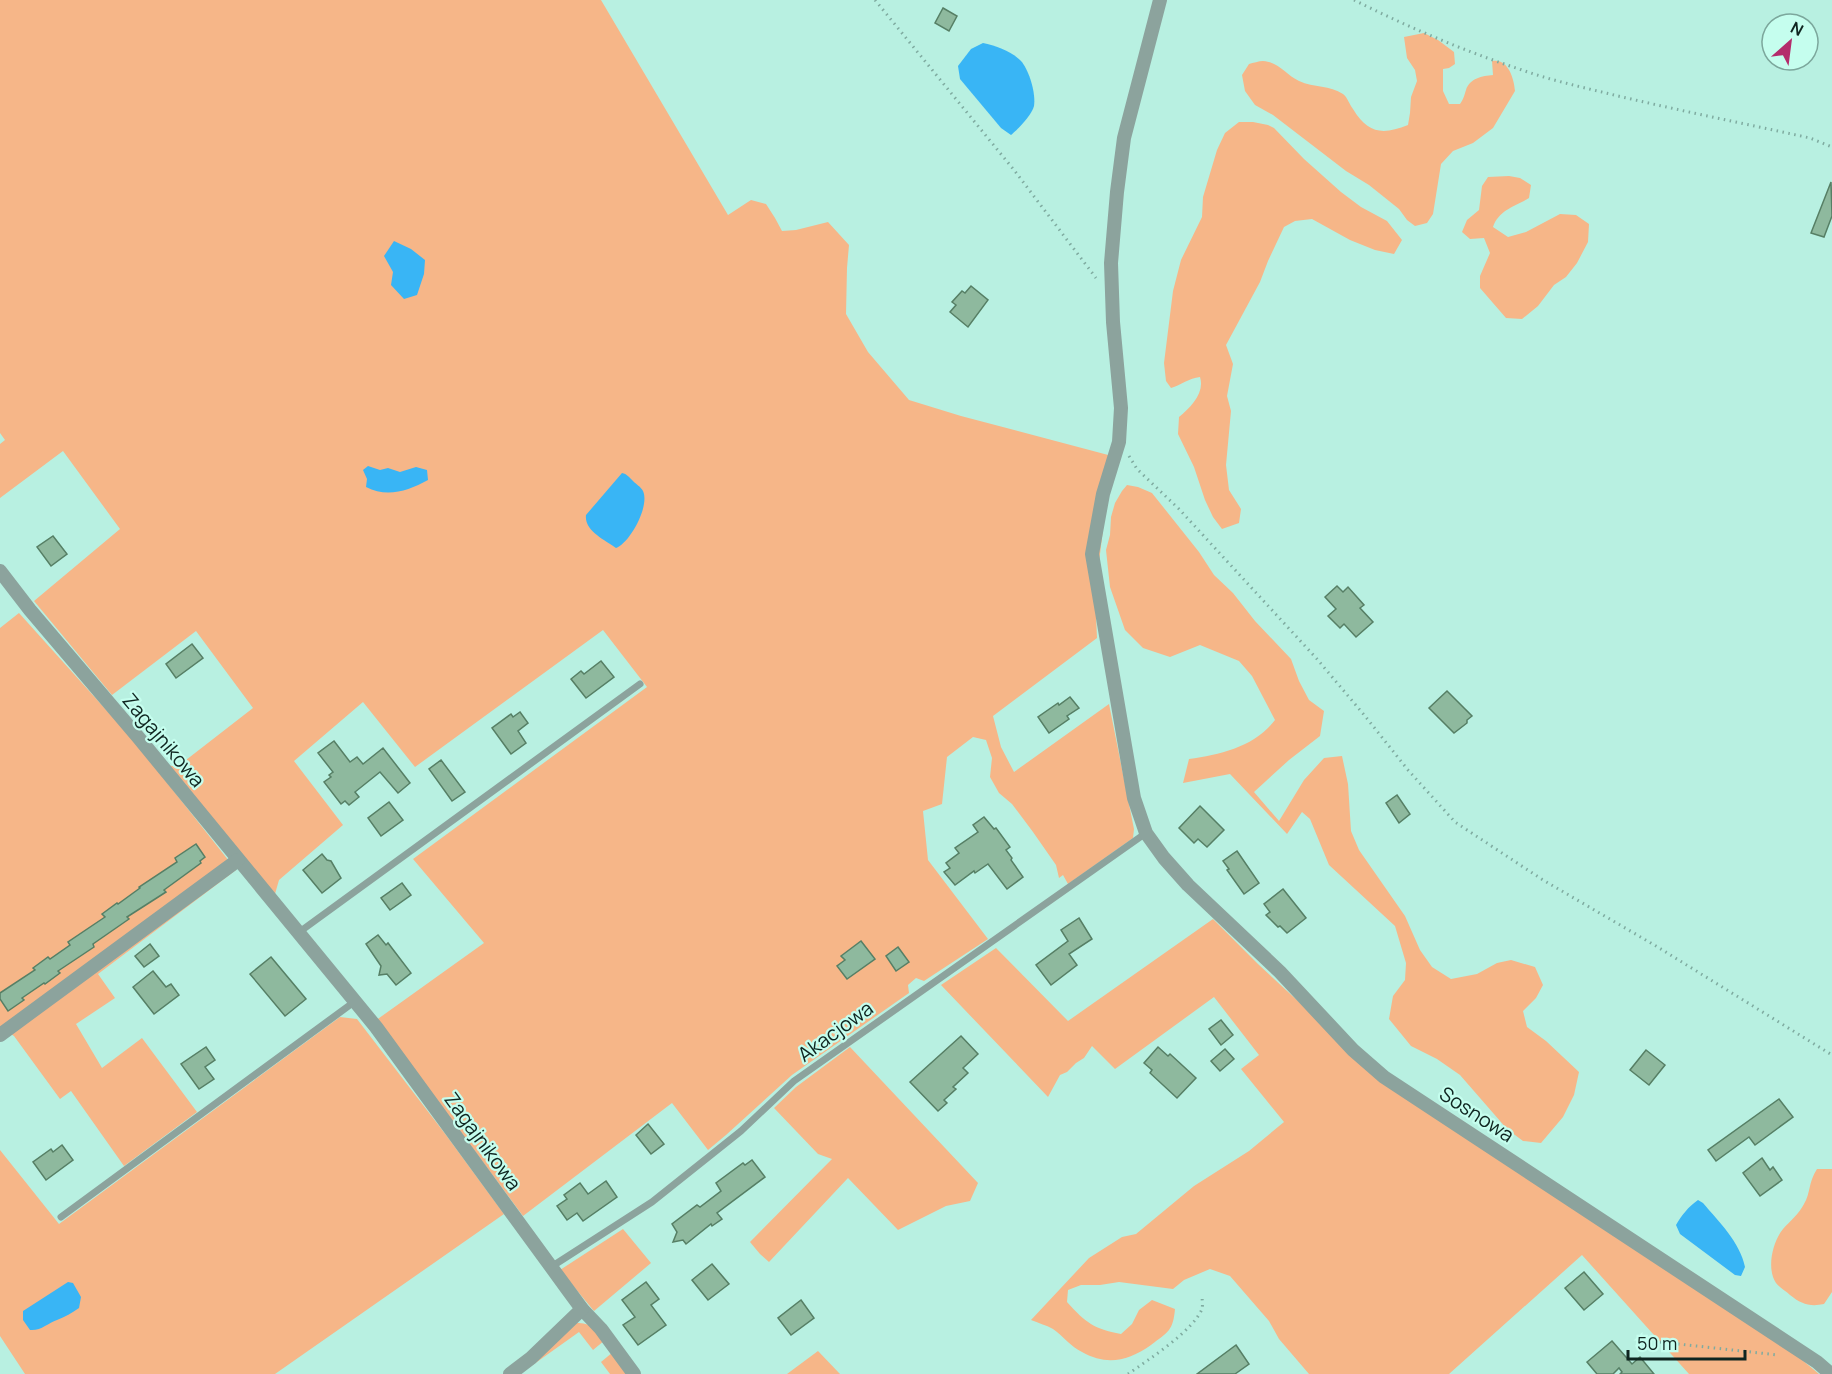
<svg xmlns="http://www.w3.org/2000/svg" width="1832" height="1374" viewBox="0 0 1832 1374" font-family="Manrope,sans-serif">
<style>
.green{fill:#f6b688}
.water{fill:#39b5f5}
.building{fill:#8eb99e;stroke:#567f65;stroke-width:1.5}
.lines{fill:none;stroke-linecap:round;stroke-linejoin:round}
.path{stroke:#7faba0;stroke-width:3;stroke-dasharray:1.5 4.5;stroke-linecap:butt}
.service{stroke:#8ca39d;stroke-width:7}
.minor{stroke:#8ca39d;stroke-width:14}
.labels{text-anchor:middle;dominant-baseline:central;stroke-width:4.5;stroke-linejoin:round;paint-order:stroke}
.street-label{font-size:20px;fill:#0f2520;stroke:#c5feee}
</style>
<rect width="100%" height="100%" fill="#b8f0e1"/>
<g class="green">
<polygon points="0,0 601,0 728,215 751,200 766,204 775,218 782,231 796,230 828,222 849,245 847,268 846,314 868,352 909,400 961,416 1112,456 1095,595 1097,638 993,716 1001,747 1014,772 1109,704 1134,829 1133,838 1068,884 1063,875 1059,878 1056,865 1033,832 1012,804 999,793 990,777 992,758 986,740 973,737 947,757 942,804 923,811 928,860 988,939 924,981 916,978 908,985 909,993 792,1075 726,1135 708,1150 672,1103 523,1216 451,1119 375,1021 484,943 413,859 647,687 603,630 415,767 363,702 294,761 343,825 279,880 275,894 167,765 177,767 253,708 196,631 112,695 34,601 120,529 63,451 0,498 0,444 5,440 0,433"/>
<path d="M1424 33 1438 40 1454 52 1455 64 1449 68 1443 69V91L1449 104H1460C1464 98 1464 96 1466 90 1470 78 1482 76 1493 75L1492 61C1508 58 1514 78 1515 91L1493 128 1473 143 1453 151 1441 164 1433 214 1427 223 1415 226 1407 220 1399 209 1369 185 1346 171 1273 115 1255 105 1245 91 1242 75 1249 64C1253 63 1259 61 1263 61 1279 62 1286 75 1299 81 1314 88 1330 85 1343 94 1348 98 1349 104 1353 109 1368 134 1383 135 1408 125L1410 113 1411 97 1417 81 1415 70 1407 58 1404 37Z"/>
<path d="M1239 122H1253L1268 125 1274 128 1304 159 1341 192 1361 207 1387 221 1402 240 1394 254 1375 250 1350 240 1312 219 1295 221 1284 227 1268 261 1260 282 1226 345 1233 364 1227 396 1231 411 1226 465 1229 490 1241 509 1239 523 1222 529 1213 517 1205 500 1194 467 1178 434 1179 417C1191 407 1205 393 1200 377 1189 378 1181 385 1171 388L1166 381 1164 363 1173 291 1181 260 1202 217 1203 197 1217 150 1225 133Z"/>
<path d="M1509 176 1520 178 1531 185 1529 198C1514 207 1499 210 1493 227L1508 237 1526 232 1560 214 1576 215 1589 224 1588 242 1577 263 1566 277 1554 285 1538 306 1522 319 1506 318 1480 288V276L1490 253 1484 238 1470 239 1462 232 1467 220 1479 210 1482 186 1488 177Z"/>
<path d="M1127 485 1138 487 1152 493 1199 552 1214 575 1233 593 1255 621 1291 659 1299 681 1309 700 1324 711 1320 736 1289 760 1254 792 1279 821 1304 780 1324 758 1342 756 1348 784 1351 831 1359 850 1405 916 1420 950 1432 967 1451 979 1477 974 1497 963 1511 960 1535 967 1543 985 1536 998 1523 1011 1527 1027 1546 1041 1579 1072 1574 1095 1563 1117 1541 1143 1523 1141 1507 1129 1460 1075 1437 1059 1411 1046 1389 1019 1393 996 1405 980 1406 963 1395 926 1329 865 1310 819 1302 812 1287 834 1230 774 1183 783 1189 759C1221 754 1254 747 1275 720L1252 676 1239 661 1200 645 1170 657 1143 648 1125 630 1110 587 1106 550 1110 535 1111 517 1115 503 1122 491Z"/>
<polygon points="19,613 135,742 236,870 98,974 115,998 76,1024 102,1068 142,1038 197,1112 124,1166 71,1091 60,1099 14,1036 0,1027 0,628"/>
<path d="M1213 919 1258 964 1313 1015 1344 1049 1789 1349 1819 1374H1689L1582 1255 1449 1374H1309L1279 1339 1269 1321 1230 1276 1210 1269 1184 1280 1173 1289 1119 1282 1100 1285H1081L1068 1290 1067 1302C1086 1323 1094 1329 1121 1334L1132 1324 1139 1310 1152 1300 1175 1309C1173 1331 1168 1332 1151 1345 1128 1361 1107 1366 1082 1352 1071 1347 1063 1336 1053 1329 1046 1325 1038 1323 1031 1320L1089 1258 1122 1237 1136 1234 1194 1186 1249 1151 1284 1122 1241 1069 1259 1055 1214 997 1115 1069 1092 1046 1084 1058 1076 1063 1067 1072 1060 1075 1048 1097 941 985 996 948 1068 1021Z"/>
<polygon points="340,1017 357,1019 446,1135 504,1214 275,1374 25,1374 0,1336 0,1150 59,1224"/>
<polygon points="850,1047 978,1183 970,1201 946,1206 898,1230 848,1178 769,1262 760,1254 750,1242 832,1159 818,1154 774,1108 796,1087"/>
<path d="M1817 1169H1832V1292L1824 1304C1810 1307 1801 1304 1790 1295 1786 1291 1779 1287 1776 1283 1766 1268 1773 1241 1783 1229 1790 1221 1799 1214 1804 1204 1811 1192 1808 1183 1817 1169Z"/>
<polygon points="623,1229 651,1263 594,1311 560,1270"/>
<path d="M577 1323C591 1322 597 1331 605 1340L593 1350 579 1332 520 1374Z"/>
<polygon points="818,1351 840,1374 787,1374"/>
<polygon points="613,1352 629,1374 610,1374 601,1362"/>
</g>
<g class="water">
<path d="M983 43C996 46 1011 51 1021 61 1029 70 1036 93 1034 106 1032 115 1018 129 1011 135L1001 128 960 79 958 66 971 49Z"/>
<polygon points="394,241 411,249 425,260 424,274 417,295 404,299 391,285 393,272 384,256"/>
<path d="M368 466 380 470 388 468 400 472 416 467 427 470 428 480C408 491 387 498 366 487L367 479 363 470Z"/>
<path d="M622 473C627 474 629 477 633 481 636 484 641 487 643 491 650 506 630 543 616 548 605 540 584 531 586 515Z"/>
<path d="M1698 1200 1703 1203C1719 1222 1740 1242 1745 1267L1741 1276 1735 1275 1680 1234 1676 1225C1682 1215 1688 1207 1698 1200Z"/>
<path d="M68 1282 73 1283 81 1297 79 1308C72 1313 65 1317 57 1320 48 1323 41 1331 30 1330L23 1320V1311Z"/>
</g>
<g class="building">
<polygon points="943,8 957,16 949,31 935,23"/>
<polygon points="1831,182 1832,216 1824,237 1811,233"/>
<polygon points="971,286 988,300 968,327 950,312 956,305 952,302 962,291 965,293"/>
<polygon points="53,536 67,554 51,566 37,547"/>
<polygon points="1337,586 1343,592 1348,587 1364,605 1360,608 1373,622 1356,637 1344,624 1340,628 1328,616 1336,609 1325,597"/>
<polygon points="192,644 203,658 176,678 166,664"/>
<polygon points="601,661 614,677 586,698 571,679 581,671 584,674"/>
<polygon points="1447,691 1472,716 1467,720 1467,723 1454,733 1429,708"/>
<polygon points="1070,697 1079,708 1067,716 1069,719 1049,733 1038,717 1058,703 1059,705"/>
<polygon points="520,712 528,723 518,731 526,743 511,754 492,728 511,714 513,717"/>
<polygon points="334,741 350,762 357,757 363,764 383,748 410,783 398,793 380,772 355,792 359,797 349,805 345,801 341,804 324,782 331,777 329,775 333,772 318,753"/>
<polygon points="441,760 465,792 452,801 429,769"/>
<polygon points="1397,795 1410,814 1399,823 1386,803"/>
<polygon points="389,802 403,820 381,836 368,818"/>
<polygon points="1200,806 1224,830 1207,847 1198,839 1194,843 1179,828"/>
<polygon points="984,817 994,829 996,828 1010,847 1006,850 1012,858 1011,860 1023,877 1007,889 988,864 975,873 974,871 955,885 944,872 950,868 946,863 959,853 955,848 978,832 973,825"/>
<polygon points="196,844 205,857 200,861 201,863 164,890 166,892 127,917 129,919 93,944 94,947 58,971 60,973 45,984 44,983 22,998 24,1000 8,1011 0,999 0,993 35,970 33,968 48,957 50,959 70,945 68,942 105,917 102,914 117,903 118,904 140,888 139,887 177,862 175,858"/>
<polygon points="1237,851 1259,883 1244,894 1227,870 1229,869 1223,861"/>
<polygon points="322,854 327,860 331,861 341,878 322,893 303,870"/>
<polygon points="402,883 411,895 390,910 381,898"/>
<polygon points="1283,889 1306,918 1287,933 1280,926 1278,927 1266,915 1270,912 1264,904"/>
<polygon points="1079,918 1092,939 1069,954 1077,965 1051,985 1036,965 1068,941 1061,930"/>
<polygon points="378,935 386,945 388,943 411,973 396,985 387,974 379,975 381,966 366,944"/>
<polygon points="861,941 875,959 847,979 837,966 845,960 841,956"/>
<polygon points="150,944 159,956 144,967 135,956"/>
<polygon points="898,947 909,962 896,971 886,956"/>
<polygon points="271,957 306,999 285,1016 250,974"/>
<polygon points="153,971 166,987 171,984 179,995 154,1014 133,987"/>
<polygon points="1221,1020 1233,1035 1221,1045 1209,1029"/>
<polygon points="961,1036 978,1054 963,1068 968,1073 953,1087 956,1089 944,1100 947,1103 938,1111 910,1082"/>
<polygon points="206,1047 215,1060 205,1067 214,1079 199,1089 181,1064"/>
<polygon points="1158,1047 1168,1056 1170,1054 1196,1078 1177,1098 1150,1073 1152,1070 1144,1063"/>
<polygon points="1225,1049 1234,1059 1220,1071 1211,1061"/>
<polygon points="1646,1050 1665,1065 1649,1085 1630,1070"/>
<polygon points="1779,1099 1793,1117 1755,1145 1749,1137 1716,1161 1708,1150"/>
<polygon points="648,1124 664,1144 651,1154 636,1135"/>
<polygon points="62,1145 73,1160 46,1180 33,1162 51,1149 53,1152"/>
<polygon points="1762,1158 1770,1170 1773,1167 1782,1180 1760,1196 1743,1173"/>
<polygon points="752,1160 765,1177 717,1213 722,1219 712,1226 711,1224 686,1244 683,1240 673,1242 677,1232 672,1224 697,1205 700,1207 721,1191 716,1183 743,1163 745,1165"/>
<polygon points="606,1181 617,1197 583,1221 577,1213 567,1220 557,1206 567,1199 564,1195 580,1183 588,1194"/>
<polygon points="712,1264 729,1284 708,1300 692,1280"/>
<polygon points="1584,1272 1603,1294 1584,1310 1565,1288"/>
<polygon points="646,1282 659,1299 651,1305 666,1325 638,1345 623,1325 635,1317 622,1300"/>
<polygon points="801,1300 814,1318 791,1335 778,1318"/>
<polygon points="1612,1341 1632,1364 1640,1357 1654,1374 1620,1374 1622,1372 1619,1368 1613,1374 1597,1374 1587,1362"/>
<polygon points="1236,1345 1249,1364 1235,1374 1197,1374"/>
</g>
<g class="lines">
<g class="path">
<polyline points="875,0 1014,170 1096,278"/>
<path d="M1354 0C1408 27 1464 51 1522 70 1553 81 1586 88 1618 96 1682 111 1746 124 1810 138L1832 147"/>
<polyline points="1129,456 1137,469 1179,509 1317,659 1365,716 1408,770 1455,822 1543,880 1656,946 1832,1055"/>
<polyline points="1660,1342 1778,1355"/>
<path d="M1128 1374C1148 1360 1193 1331 1202 1309 1203 1305 1202 1300 1202 1295"/>
</g>
<g class="service">
<polyline points="298,933 640,684"/>
<polyline points="61,1217 354,1002"/>
<polyline points="551,1267 652,1202 741,1131 794,1081 1146,833"/>
</g>
<g class="minor">
<polyline points="1160,0 1124,138 1117,192 1111,263 1113,322 1121,408 1119,442 1103,494 1092,554 1134,798 1146,833 1164,858 1188,885 1280,972 1353,1050 1384,1077 1817,1362 1831,1374"/>
<polyline points="0,571 30,610 138,737 376,1027 568,1290 582,1309 601,1329 634,1374"/>
<polyline points="0,1035 238,860"/>
<polyline points="510,1374 531,1358 582,1309"/>
</g>
</g>
<g class="labels">
<g class="street-label">
<text transform="translate(164 740) rotate(50)">Zagajnikowa</text>
<text transform="translate(835 1031) rotate(-36)">Akacjowa</text>
<text transform="translate(1477 1114) rotate(33)">Sosnowa</text>
<text transform="translate(483 1141) rotate(54)">Zagajnikowa</text>
</g>
</g>
<g transform="translate(1790 42) rotate(28)"><circle r="28" fill="#c5feee" stroke="#7ca79c" stroke-width="1.5"/>
<path d="M0-4.5L10 22L0 15L-10 22Z" fill="#b42c6c"/>
<text y="-9" font-size="16" font-weight="bold" text-anchor="middle" fill="#0f2520">N</text>
</g>
<path d="M1628 1350v9h117v-9" fill="none" stroke="#0f2520" stroke-width="3"/>
<text x="1637" y="1350" font-size="18" fill="#0f2520" stroke="#c5feee" stroke-width="4.5" paint-order="stroke">50 m</text>
</svg>
